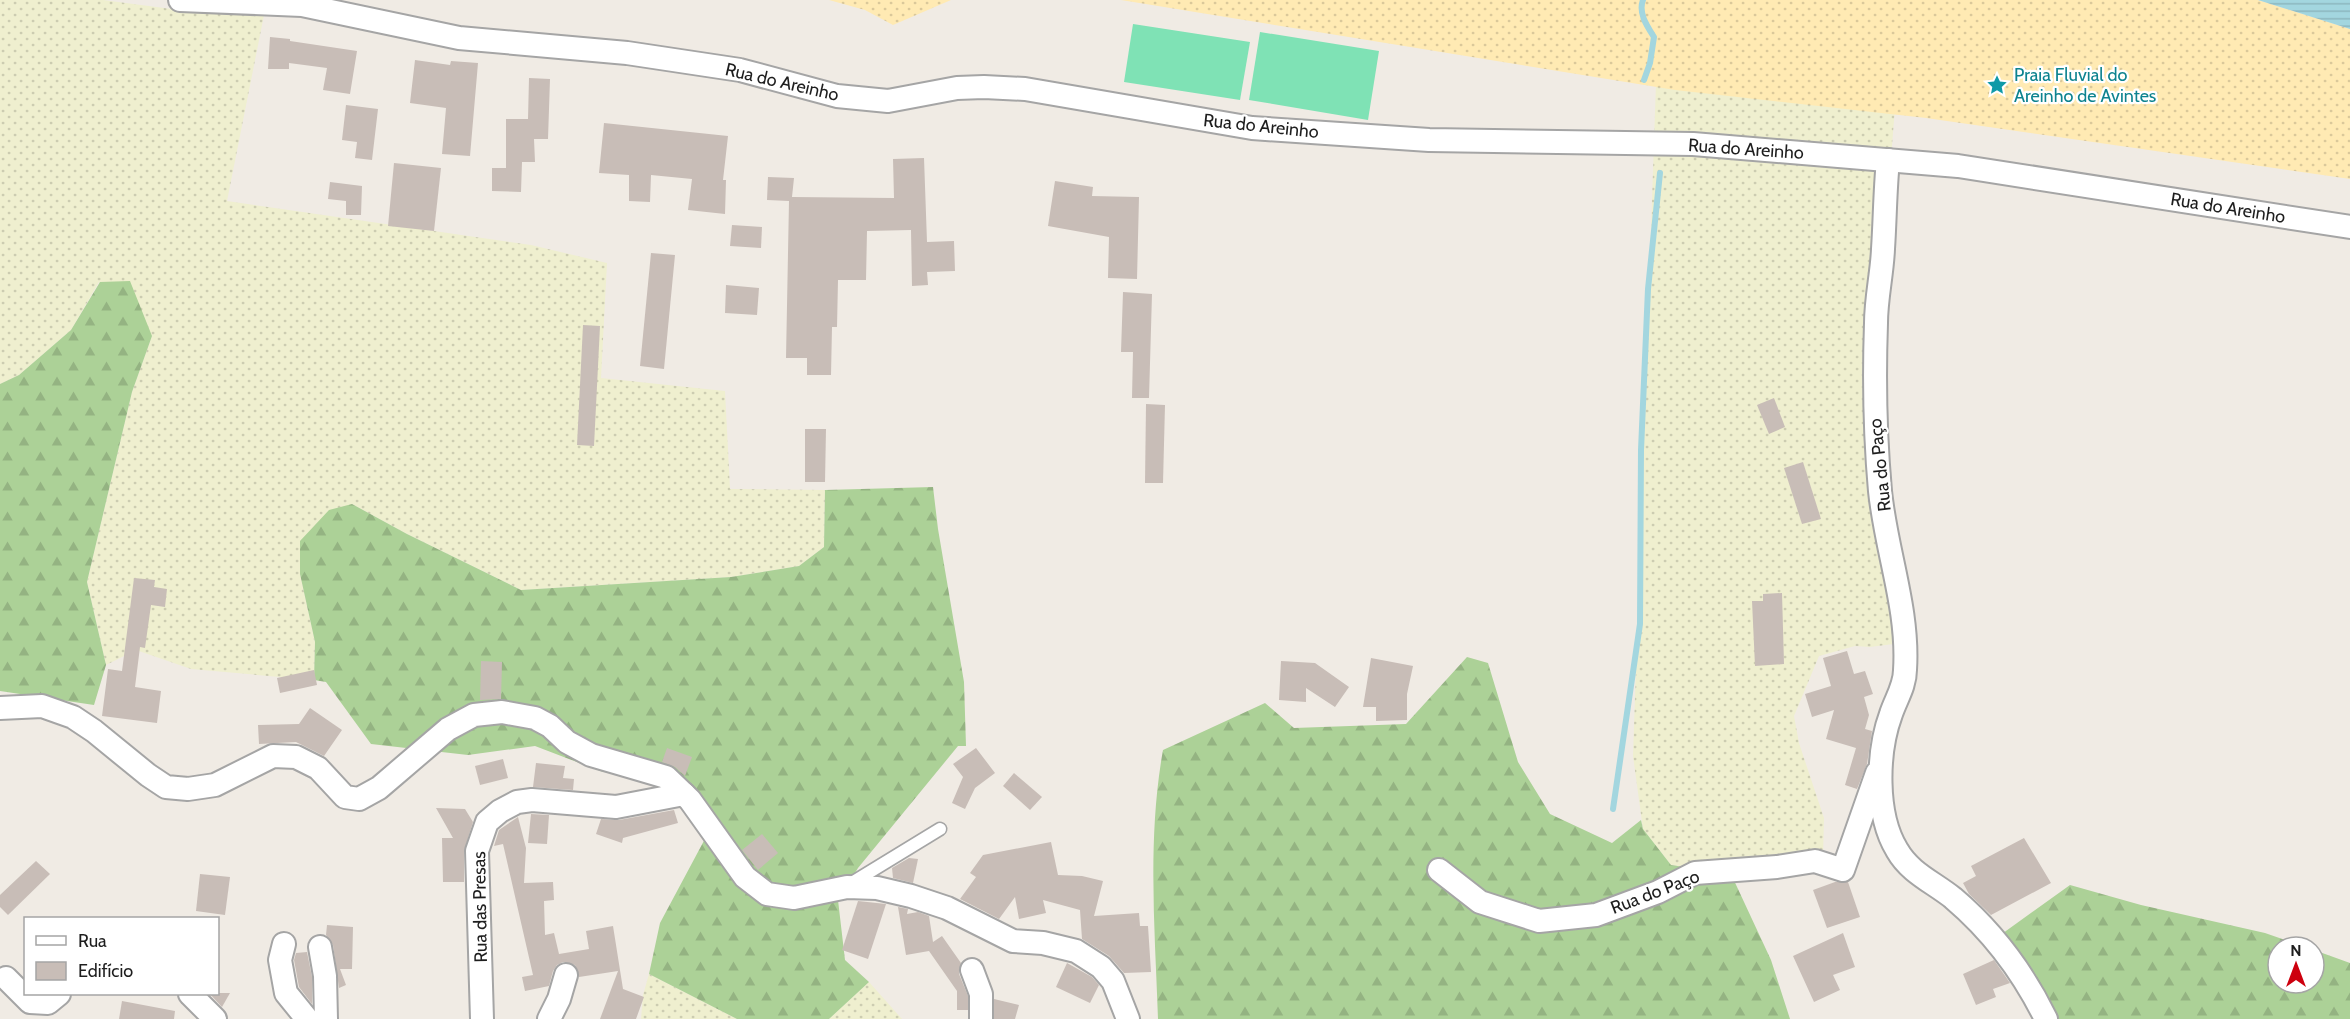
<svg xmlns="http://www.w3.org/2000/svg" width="2350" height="1019" viewBox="0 0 2350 1019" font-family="Cabin,sans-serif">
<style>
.farmland{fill:url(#farmland-dots)}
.forest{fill:url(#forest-firs)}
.sand{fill:url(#sand-dots)}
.pitch{fill:#7fe2b5}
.water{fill:url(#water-rules)}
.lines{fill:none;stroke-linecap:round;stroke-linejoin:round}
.stream{stroke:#a3d6df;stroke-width:6}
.building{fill:#c8bdb7}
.lane-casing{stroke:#a5a5a5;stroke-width:15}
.street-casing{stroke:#a5a5a5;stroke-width:26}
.lane{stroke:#fff;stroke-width:12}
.street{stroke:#fff;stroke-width:22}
.labels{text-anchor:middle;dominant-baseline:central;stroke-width:4.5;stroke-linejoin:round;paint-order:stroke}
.culture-label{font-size:18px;fill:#0d838f;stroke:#fff;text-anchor:start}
.street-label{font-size:18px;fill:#1e1e1e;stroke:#fff}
</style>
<defs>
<pattern id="farmland-dots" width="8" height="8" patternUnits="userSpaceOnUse" patternTransform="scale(1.5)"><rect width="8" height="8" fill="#efefcf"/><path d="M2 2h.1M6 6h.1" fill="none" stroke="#ccccb1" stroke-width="1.8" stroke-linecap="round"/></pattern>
<pattern id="forest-firs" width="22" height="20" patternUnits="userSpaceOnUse" patternTransform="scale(1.5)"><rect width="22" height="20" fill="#acd197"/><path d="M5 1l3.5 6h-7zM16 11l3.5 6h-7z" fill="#94b382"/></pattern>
<pattern id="sand-dots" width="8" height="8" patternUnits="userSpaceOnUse" patternTransform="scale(1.5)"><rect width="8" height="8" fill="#ffeab3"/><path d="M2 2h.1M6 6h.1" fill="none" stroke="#dac89a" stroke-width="1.8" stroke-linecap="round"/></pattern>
<pattern id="water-rules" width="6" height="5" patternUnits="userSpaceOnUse" patternTransform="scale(1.5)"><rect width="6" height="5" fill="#a3d6df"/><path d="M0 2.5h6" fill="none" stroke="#8cb7bf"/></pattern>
</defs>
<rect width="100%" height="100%" fill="#f0ebe4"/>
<g class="farmland">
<polygon points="0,0 103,0 202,13 265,10 227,201 531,245 607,263 601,378 725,391 730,489 825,490 824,547 799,566 731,577 521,590 407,534 352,504 300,574 315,642 314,680 191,669 136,650 106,665 87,582 132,392 152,336 99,282 71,330 19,375 0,384"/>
<polygon points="1656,83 1895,108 1872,394 1888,510 1917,641 1870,647 1855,646 1819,656 1794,716 1799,743 1824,818 1823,858 1731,874 1671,865 1643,829 1633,756"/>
<polygon points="649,974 737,1019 641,1019 643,995"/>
<polygon points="869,982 902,1019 829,1019 844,1005"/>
</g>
<g class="forest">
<polygon points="130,281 152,336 132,392 87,582 106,665 94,705 0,691 0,384 19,375 71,330 100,282"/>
<polygon points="933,487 938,529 964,682 966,746 958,746 858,868 838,900 845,960 869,982 829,1019 737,1019 649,974 660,923 714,822 679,775 603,772 535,746 468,755 371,744 326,682 314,680 315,642 300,574 300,541 329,510 352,504 407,534 521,590 731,577 799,566 824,547 825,490"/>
<path d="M1467 657 1488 663 1518 762 1550 814 1612 843 1641 820 1643 829 1671 865 1731 874 1771 960 1790 1019H1158C1155 930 1147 839 1163 750L1265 703 1294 728 1406 724Z"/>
<polygon points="2070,885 2141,905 2265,933 2305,947 2278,947 2278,983 2314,983 2314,950 2350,963 2350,1019 2048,1019 1999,936"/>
</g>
<g class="sand">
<polygon points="829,0 951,0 893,25 865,10"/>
<polygon points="1121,0 2258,0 2350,29 2350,179 1926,118 1675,90"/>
</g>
<g class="pitch">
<polygon points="1133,24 1250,42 1240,100 1124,82"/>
<polygon points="1260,32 1379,51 1368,120 1249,100"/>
</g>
<polygon class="water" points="2258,0 2350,0 2350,29"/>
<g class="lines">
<g class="stream">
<path d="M1643 0C1638 13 1647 26 1654 37L1650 63 1644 80"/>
<polyline points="1613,809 1640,624 1641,450 1648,289 1660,173"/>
</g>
</g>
<g class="building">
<polygon points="270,37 290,39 290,41 357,51 350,94 323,90 327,68 289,63 289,69 268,69"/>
<polygon points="415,60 450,65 451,61 478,63 470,156 442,154 446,108 410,103"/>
<polygon points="529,78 550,79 548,139 534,139 535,162 522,162 521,192 492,191 492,168 506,168 506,119 528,119"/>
<polygon points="346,105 378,109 372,160 355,158 357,142 342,140"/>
<polygon points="604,123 728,136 723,180 726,180 725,214 688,210 692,179 651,175 650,202 629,201 629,175 599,173"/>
<polygon points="924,158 927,242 954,241 955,271 927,272 928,285 912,286 911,230 867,231 866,280 838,280 837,327 832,327 831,375 807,375 807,358 786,358 789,201 767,200 768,177 794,178 792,197 894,198 893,159"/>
<polygon points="394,163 441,168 434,231 388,226"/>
<polygon points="1055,181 1093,187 1092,196 1139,197 1137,279 1108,278 1109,237 1048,226"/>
<polygon points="330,182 362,186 361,215 346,215 346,201 328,199"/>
<polygon points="732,225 762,227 761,248 730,246"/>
<polygon points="651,253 675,255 664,369 640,366"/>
<polygon points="726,285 759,288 757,315 725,313"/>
<polygon points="1123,292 1152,294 1149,398 1132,398 1133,352 1121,352"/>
<polygon points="583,325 600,326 594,446 577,445"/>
<polygon points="1774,398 1785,427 1769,434 1757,405"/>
<polygon points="1146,404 1165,405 1163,483 1145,483"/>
<polygon points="805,429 826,429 825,482 805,482"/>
<polygon points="1803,462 1821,519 1802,524 1784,468"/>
<polygon points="134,578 155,580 154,587 167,589 165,607 151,605 145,648 140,647 135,687 161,691 157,723 102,716 108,669 122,671"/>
<polygon points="1782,593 1784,664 1755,666 1752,601 1763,601 1763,594"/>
<polygon points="1847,651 1854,674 1865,671 1873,694 1864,697 1869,715 1865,729 1872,731 1867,764 1857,789 1845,785 1856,748 1826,739 1834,710 1812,717 1805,694 1831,686 1823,658"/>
<polygon points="1371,658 1413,666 1407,694 1407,720 1376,721 1376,707 1363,707"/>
<polygon points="481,661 502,662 501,699 480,700"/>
<polygon points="1281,661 1315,663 1349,687 1335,707 1306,688 1306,702 1279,700"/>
<polygon points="314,670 317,685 280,693 277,678"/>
<polygon points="310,708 342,730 324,756 296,742 259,744 258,725 299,724"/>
<polygon points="667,748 692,757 685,776 675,767 662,762"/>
<polygon points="976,748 995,773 975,788 965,809 952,803 963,777 953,764"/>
<polygon points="503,759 508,778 480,785 475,766"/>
<polygon points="536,763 565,766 563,778 574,779 573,790 533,787"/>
<polygon points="1014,773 1042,797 1030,810 1003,786"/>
<polygon points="436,808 465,809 473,822 464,851 464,882 443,882 442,838 453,838"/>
<polygon points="674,810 678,823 623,838 622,843 596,834 601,819 619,820"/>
<polygon points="531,814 549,815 547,844 528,843"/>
<polygon points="518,817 526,848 524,883 553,882 554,900 544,901 545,935 554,933 559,954 589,949 586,931 613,926 623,989 644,997 636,1019 600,1019 618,971 579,977 575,965 563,962 557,965 553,971 549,986 525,991 522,977 533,975 503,844 494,846 499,830"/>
<polygon points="762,834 778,853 758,870 742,850"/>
<polygon points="2024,838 2051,883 1991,915 1969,894 1963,883 1976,876 1971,866"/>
<polygon points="1051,842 1058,875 1082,876 1103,881 1094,916 1139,913 1140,926 1148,926 1151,972 1124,973 1109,956 1082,939 1080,910 1043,900 1046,913 1019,919 1015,897 999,919 960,899 976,877 970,873 983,855"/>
<polygon points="909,858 918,859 913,883 893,878 892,868"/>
<polygon points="36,861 50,874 8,915 0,907 0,895"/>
<polygon points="200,874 230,877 225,915 196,911"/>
<polygon points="1835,882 1848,882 1860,917 1827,928 1813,890"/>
<polygon points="858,901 886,904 868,959 842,950"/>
<polygon points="898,907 908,909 907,914 918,912 929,916 933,942 942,936 961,963 959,974 968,996 968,1010 957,1010 957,991 929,951 906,955"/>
<polygon points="327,925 353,927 352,969 340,969 346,985 339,988 333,945 326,935"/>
<polygon points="1843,933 1855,967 1833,975 1840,990 1814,1002 1793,956"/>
<polygon points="307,952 312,977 312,1004 299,987 294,960 296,953"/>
<polygon points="1994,960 2010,983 1993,989 1996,997 1976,1005 1963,974"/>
<polygon points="1067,963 1092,977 1099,985 1090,1003 1056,987"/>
<polygon points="209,993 230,993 222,1007"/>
<polygon points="994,999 1019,1005 1015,1019 994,1019"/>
<polygon points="122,1001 175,1011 174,1019 119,1019"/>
</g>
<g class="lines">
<g class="lane-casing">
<polyline id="lane" points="850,884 940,829"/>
</g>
<g class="street-casing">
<g id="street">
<polyline points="180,0 302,5 459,38 627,53 740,70 837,96 888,101 957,88 984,87 1025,89 1252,128 1429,140 1693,144 1958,166 2350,227"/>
<path d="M1888 160C1885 190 1885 219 1883 249 1882 274 1876 298 1876 323 1874 379 1875 435 1880 491 1886 551 1909 609 1905 670 1905 686 1896 699 1891 714 1877 752 1875 814 1897 850 1910 873 1933 882 1953 898 1993 932 2023 972 2046 1019"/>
<polyline points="0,708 42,706 73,717 94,731 148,775 166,787 188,789 215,785 273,756 296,757 318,768 345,797 359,799 379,788 448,729 474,715 502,712 535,718 550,726 567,742 591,755 666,777 690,800 745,877 767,894 794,898 847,887 877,888 911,896 947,908 1013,941 1043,943 1076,951 1101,967 1113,981 1128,1019"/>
<polyline points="1439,870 1480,902 1539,921 1596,915 1658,892 1695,873 1777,867 1815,861 1843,870 1877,773"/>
<polyline points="284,944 280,960 286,993 307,1019"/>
<polyline points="320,947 325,976 326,1019"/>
<polyline points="972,970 981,994 981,1019"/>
<polyline points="6,978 30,1002 48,1003 59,994"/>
<polyline points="190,994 215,1019"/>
<polyline points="482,1019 477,851 487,822 500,811 517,802 532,800 616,807 684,794"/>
<polyline points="549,1019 559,999 566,975"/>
</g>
</g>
<use href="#lane" class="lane"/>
<use href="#street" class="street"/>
</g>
<defs>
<g id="sight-bare" transform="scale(1.62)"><path d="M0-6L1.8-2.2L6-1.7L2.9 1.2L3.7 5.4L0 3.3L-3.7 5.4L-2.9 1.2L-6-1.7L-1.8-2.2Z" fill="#0f9aa8" stroke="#fff" stroke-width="2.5" paint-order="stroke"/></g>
</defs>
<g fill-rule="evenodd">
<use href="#sight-bare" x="1997" y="85"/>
</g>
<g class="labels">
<g class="culture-label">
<text x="2014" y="75">Praia Fluvial do<tspan x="2014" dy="21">Areinho de Avintes</tspan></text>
</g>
<g class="street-label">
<text transform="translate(782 82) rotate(13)">Rua do Areinho</text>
<text transform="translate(1261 126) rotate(6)">Rua do Areinho</text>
<text transform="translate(1746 149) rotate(4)">Rua do Areinho</text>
<text transform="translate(2228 208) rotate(9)">Rua do Areinho</text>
<text transform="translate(1880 465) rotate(-96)">Rua do Paço</text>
<text transform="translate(1655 892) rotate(-21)">Rua do Paço</text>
<text transform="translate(480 907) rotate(-91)">Rua das Presas</text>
</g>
</g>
<rect x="24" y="917" width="195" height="78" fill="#ffffff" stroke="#a5a5a5" stroke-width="1.5"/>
<rect x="36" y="936" width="30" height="9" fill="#ffffff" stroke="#a5a5a5" stroke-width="1.5"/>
<text x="78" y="947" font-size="18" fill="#1e1e1e">Rua</text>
<rect x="36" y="962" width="30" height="18" fill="#c8bdb7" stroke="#a5a5a5" stroke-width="1.5"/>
<text x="78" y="977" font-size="18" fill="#1e1e1e">Edifício</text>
<g transform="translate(2296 965)"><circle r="28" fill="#ffffff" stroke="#a5a5a5" stroke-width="1.5"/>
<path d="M0-4.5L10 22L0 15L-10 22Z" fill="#cd000e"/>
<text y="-9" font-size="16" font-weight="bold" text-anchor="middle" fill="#1e1e1e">N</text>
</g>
</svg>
